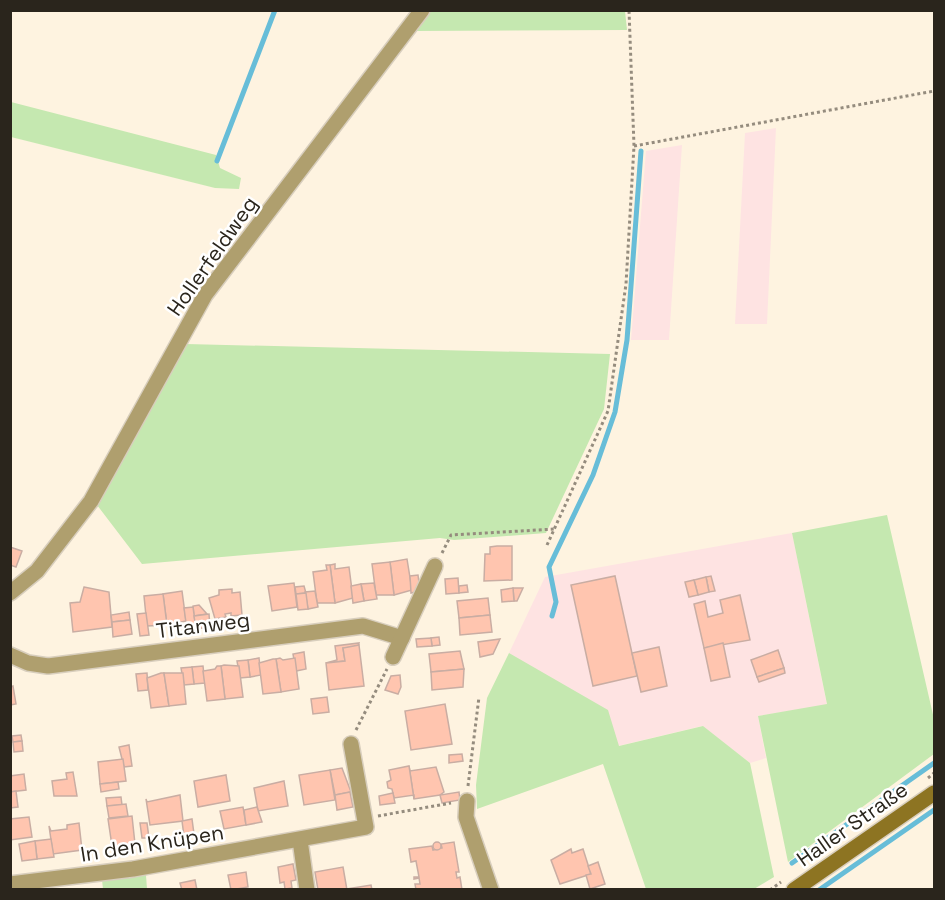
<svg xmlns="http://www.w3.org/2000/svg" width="945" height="900" viewBox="0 0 945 900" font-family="'Space Grotesk',sans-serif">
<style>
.commercial{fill:#fee3e2}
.green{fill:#c5e8b0}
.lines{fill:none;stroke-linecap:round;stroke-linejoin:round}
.stream{stroke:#67bdd8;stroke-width:5}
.building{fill:#ffc5af;stroke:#c9ada3;stroke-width:1.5}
.street-casing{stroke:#d8cebd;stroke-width:18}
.secondary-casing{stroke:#d8cebd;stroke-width:18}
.path{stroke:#958c7e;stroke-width:3;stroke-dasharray:3 3;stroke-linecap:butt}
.street{stroke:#af9f6e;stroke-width:15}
.secondary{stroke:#8d7422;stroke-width:15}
.labels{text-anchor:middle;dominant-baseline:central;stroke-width:5;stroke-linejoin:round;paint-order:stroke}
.street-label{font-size:21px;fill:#2a251c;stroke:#fff}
</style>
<rect width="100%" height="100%" fill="#fef3e0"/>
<g class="commercial">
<polygon points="776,128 767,324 735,324 745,133"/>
<polygon points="682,145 669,340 631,340 646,151"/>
<polygon points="792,533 827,705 758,716 766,758 750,763 702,726 618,746 509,653 545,577"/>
</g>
<g class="green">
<polygon points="430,10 625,11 627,30 414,31"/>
<polygon points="11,102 216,155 220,168 241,178 239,189 215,188 11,137"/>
<polygon points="186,344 610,354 604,409 546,533 454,540 440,538 142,564 97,505"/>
<polygon points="887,515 934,719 934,754 788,862 758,716 827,704 792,533"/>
<polygon points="509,653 608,710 619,746 703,726 750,763 774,877 754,889 646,889 603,764 477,809 476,785 487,698"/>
<polygon points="146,875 147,889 103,889 102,880"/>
</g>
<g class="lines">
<g class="stream">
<polyline points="217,161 275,10"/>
<polyline points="552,616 556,602 549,567 593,475 615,412 627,340 641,151"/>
<polyline points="792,863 934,763"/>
<polyline points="819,890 934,810"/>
</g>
</g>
<g class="building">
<polygon points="497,546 512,546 512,580 484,581 485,554 490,554 490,547"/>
<polygon points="10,547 22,551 16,567 10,565"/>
<polygon points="407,559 412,590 394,595 390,562"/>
<polygon points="390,562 394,595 376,595 372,564"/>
<polygon points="335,564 335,569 349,567 353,598 335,603 330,565"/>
<polygon points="326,565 330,565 335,603 317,603 313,572 327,570"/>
<polygon points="418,575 420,591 411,593 410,576"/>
<polygon points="615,576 637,676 593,686 571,585"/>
<polygon points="711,576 715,591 709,592 706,577"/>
<polygon points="706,577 709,592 698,595 694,580"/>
<polygon points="458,578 459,593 446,594 445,579"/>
<polygon points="694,580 698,595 689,597 685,582"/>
<polygon points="294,583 297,607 272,611 268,586"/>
<polygon points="374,583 377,599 364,601 361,584"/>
<polygon points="361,584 364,601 353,603 351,586"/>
<polygon points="467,585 468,592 459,593 459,586"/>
<polygon points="304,586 306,593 296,594 295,587"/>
<polygon points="84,587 109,592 112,627 73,632 70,603 80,602"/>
<polygon points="513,588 523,588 517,601 514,601"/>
<polygon points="513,588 514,601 502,602 501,590"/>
<polygon points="232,589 232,593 240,592 242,615 231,616 231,613 225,614 226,617 215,619 209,598 219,595 219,590"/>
<polygon points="182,591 186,621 167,625 163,594"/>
<polygon points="315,591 318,607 308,609 305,592"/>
<polygon points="306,593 308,609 298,610 296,594"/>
<polygon points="163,594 167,625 147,626 144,596"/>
<polygon points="740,595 750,640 704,648 694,604 705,601 708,617 723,613 720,600"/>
<polygon points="488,598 490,615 459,618 457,601"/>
<polygon points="199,605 207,614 194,616 193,606"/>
<polygon points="193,607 196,629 187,630 184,608"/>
<polygon points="129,612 130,620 112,622 111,615"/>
<polygon points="146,613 149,635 140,636 137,614"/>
<polygon points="209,614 210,627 196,629 194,616"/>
<polygon points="490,615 492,632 460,635 459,618"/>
<polygon points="130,620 132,634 113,637 112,622"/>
<polygon points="439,637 440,645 432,646 431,638"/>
<polygon points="431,638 432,646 417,647 416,639"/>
<polygon points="500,639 493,654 480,657 478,642"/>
<polygon points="359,643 358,647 343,648 345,661 326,663 337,660 335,646"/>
<polygon points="723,643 730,677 711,681 704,648"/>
<polygon points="359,645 364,686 329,690 326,663 345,661 343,648"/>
<polygon points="659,647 667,686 641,692 632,653"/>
<polygon points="778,650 784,668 757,677 751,660"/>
<polygon points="460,651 464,669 431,672 429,654"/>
<polygon points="304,652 306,669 296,671 293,654"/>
<polygon points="259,658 261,675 250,677 248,660"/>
<polygon points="280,658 283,660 295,658 299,689 281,692 276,659"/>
<polygon points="273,659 276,659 281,692 263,694 259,663"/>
<polygon points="248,660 250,677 240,678 237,661"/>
<polygon points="224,665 239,666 243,697 225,699 221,666"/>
<polygon points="203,666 205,683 194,684 192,667"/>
<polygon points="217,666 221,666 225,699 207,701 203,671 215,669"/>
<polygon points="192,667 194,684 184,685 181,668"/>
<polygon points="784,668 785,673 759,682 757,677"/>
<polygon points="464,669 463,687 432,690 431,672"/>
<polygon points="147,673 148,690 138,691 136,674"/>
<polygon points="161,673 164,673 169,706 151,708 147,678"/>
<polygon points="164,673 183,673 186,704 169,706"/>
<polygon points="400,675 401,687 398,694 385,690 391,676"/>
<polygon points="13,686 16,704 10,705 10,687"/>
<polygon points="327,697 329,712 313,714 311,699"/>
<polygon points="445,704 452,744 411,750 405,711"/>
<polygon points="21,735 22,741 13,742 12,736"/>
<polygon points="22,741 23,751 14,752 13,742"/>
<polygon points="129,745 132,766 124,767 119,747"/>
<polygon points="462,754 463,761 449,763 449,755"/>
<polygon points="123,759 126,781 100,784 98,762"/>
<polygon points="409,766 410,771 436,767 444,792 440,795 414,799"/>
<polygon points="409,766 414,799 414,795 394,798 392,789 388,788 387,782 391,780 389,770"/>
<polygon points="342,768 351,792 335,795 330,770"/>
<polygon points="330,770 335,800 304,805 299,775"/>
<polygon points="73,772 77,796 54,796 52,781 67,779 66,773"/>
<polygon points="24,774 26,790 10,792 10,776"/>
<polygon points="226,775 230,801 198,807 194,781"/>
<polygon points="284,781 288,806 258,811 254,788"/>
<polygon points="118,782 119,789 101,792 100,784"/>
<polygon points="16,791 18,807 10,808 10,792"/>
<polygon points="350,792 353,807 337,810 335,795"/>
<polygon points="459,792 460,800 442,803 440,795"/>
<polygon points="393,793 395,803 380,805 379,796"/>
<polygon points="180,795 183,821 150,825 146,799 147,802"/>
<polygon points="121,797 122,805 107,806 106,798"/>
<polygon points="126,804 128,816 109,818 107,806"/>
<polygon points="243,807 246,825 224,829 220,811"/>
<polygon points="257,807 262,822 246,825 244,810"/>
<polygon points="132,816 135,844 109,847 112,846 108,819"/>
<polygon points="29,817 32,837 10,840 10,819"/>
<polygon points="192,819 194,834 184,836 182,821"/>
<polygon points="79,823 82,850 53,854 49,826 51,831 67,829 67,825"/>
<polygon points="140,823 147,823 149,838 142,838"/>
<polygon points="51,839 54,857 37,859 35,841"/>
<polygon points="35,841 37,859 22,861 19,844"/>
<polygon points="454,842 459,872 456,872 457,878 460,877 462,890 416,890 415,884 420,884 419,878 414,879 414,877 419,877 416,861 411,862 409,849 432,846 433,850 442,848 441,844"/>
<circle cx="437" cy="846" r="4"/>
<polygon points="571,849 572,853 583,849 591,874 560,884 551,860"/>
<polygon points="598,862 605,884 590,889 586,875 591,874 588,866"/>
<polygon points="293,864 296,880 291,881 292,888 285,889 284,882 280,883 278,867"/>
<polygon points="343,867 347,890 318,890 315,872"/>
<polygon points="246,872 248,887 231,890 228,875"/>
<polygon points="195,880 197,890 182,890 180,883"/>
<polygon points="371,885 372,890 347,890 347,889"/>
</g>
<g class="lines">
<g class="street-casing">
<g id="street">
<polyline points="10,593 37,571 91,501 205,295 422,10"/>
<polyline points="10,655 28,663 48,666 363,626 402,638"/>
<polyline points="393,657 435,566"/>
<polyline points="467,801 466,817 491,890"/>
<polyline points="300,840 307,890"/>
<polyline points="10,884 133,869 366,827 351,744"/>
</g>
</g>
<g class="secondary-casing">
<polyline id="secondary" points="794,890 934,793"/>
</g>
<g class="path">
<polyline points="634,146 934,91"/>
<polyline points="547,545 608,411 626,284 634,146 629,10"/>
<polyline points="442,553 451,535 555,529"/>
<polyline points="356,730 387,669"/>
<polyline points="928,778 934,773"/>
<polyline points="468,786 479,697"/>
<polyline points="378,816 451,803"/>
<polyline points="770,890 781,882"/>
</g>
<use href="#street" class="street"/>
<use href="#secondary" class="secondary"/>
</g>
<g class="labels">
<g class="street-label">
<text transform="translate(212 256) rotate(-55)">Hollerfeldweg</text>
<text transform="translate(203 625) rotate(-7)">Titanweg</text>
<text transform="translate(852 824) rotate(-35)">Haller Straße</text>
<text transform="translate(152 843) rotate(-9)">In den Knüpen</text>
</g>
</g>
<rect width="945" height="900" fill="none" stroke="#2a251c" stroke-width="24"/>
</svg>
